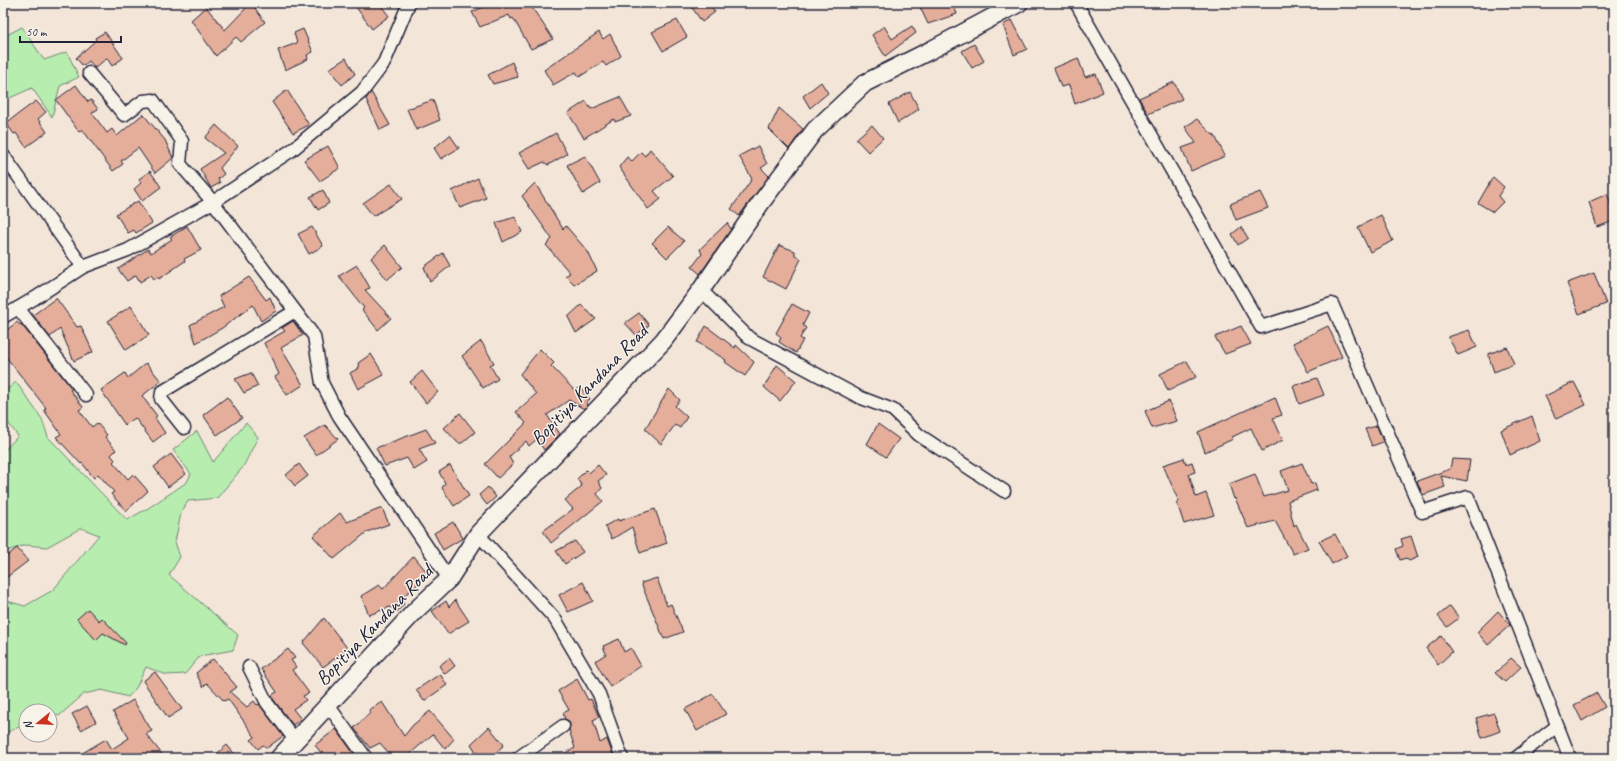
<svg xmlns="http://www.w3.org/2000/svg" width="1617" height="761" viewBox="0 0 1617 761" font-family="Caveat,sans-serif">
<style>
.green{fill:#b7edae;stroke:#6c8874}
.building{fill:#e4ae9a;stroke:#22223b}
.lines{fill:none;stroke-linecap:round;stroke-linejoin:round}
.street-casing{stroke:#22223b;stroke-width:15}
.secondary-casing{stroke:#22223b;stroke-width:20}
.street{stroke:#f7f3e8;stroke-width:12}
.secondary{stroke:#f7f3e8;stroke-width:17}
.labels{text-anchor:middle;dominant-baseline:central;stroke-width:3;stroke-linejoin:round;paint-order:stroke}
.street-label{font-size:20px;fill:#22223b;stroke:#f7f3e8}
</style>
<rect width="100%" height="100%" fill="#f3e5d8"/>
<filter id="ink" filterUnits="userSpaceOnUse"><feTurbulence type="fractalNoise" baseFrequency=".025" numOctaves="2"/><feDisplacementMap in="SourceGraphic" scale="8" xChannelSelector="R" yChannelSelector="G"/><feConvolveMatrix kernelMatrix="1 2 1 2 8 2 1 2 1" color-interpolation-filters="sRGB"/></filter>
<g filter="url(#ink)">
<g class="green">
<polygon points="22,27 44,60 67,52 79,77 60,86 52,117 32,88 3,101 3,37"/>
<polygon points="16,382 42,419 48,437 127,520 150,507 187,482 191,474 173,450 197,431 213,462 246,423 258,437 243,467 217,498 188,501 181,513 175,542 180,557 169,575 238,635 233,650 200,656 185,674 167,675 146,667 136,688 128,697 102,690 84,694 59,716 34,704 31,711 26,711 26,724 3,734 3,630 4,629 3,629 3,600 25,606 53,590 99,535 81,528 47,547 26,545 3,552 3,452 18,436 3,416 3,393"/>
</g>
<g class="building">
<polygon points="251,3 265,22 241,42 236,37 216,56 191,20 206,7 225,30"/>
<polygon points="353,3 379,3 389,16 372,29"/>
<polygon points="493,3 529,3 553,39 531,49 513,18 511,19 509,15 480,27 472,12"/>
<polygon points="689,3 709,3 715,12 702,22"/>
<polygon points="918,3 953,3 957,14 928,24"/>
<polygon points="677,20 687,37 663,51 652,32"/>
<polygon points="1012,20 1027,49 1014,55 1003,25"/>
<polygon points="884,26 892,39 912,26 916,33 885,56 872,35"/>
<polygon points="303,29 313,52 307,55 308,59 285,70 278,50 297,43 294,33"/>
<polygon points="105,32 123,58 112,66 107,58 95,68 89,61 83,66 76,58 96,40 95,38"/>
<polygon points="599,32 603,39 610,34 621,56 606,66 603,62 579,77 576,72 553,85 544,70"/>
<polygon points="974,44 984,61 972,68 962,51"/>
<polygon points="346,58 355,74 342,85 329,69"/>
<polygon points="1078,58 1085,77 1096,74 1103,92 1075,104 1069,85 1061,87 1054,68"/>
<polygon points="512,62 518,77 493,84 488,75"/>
<polygon points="821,82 828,93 810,108 803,96"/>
<polygon points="1174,82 1182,99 1148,114 1139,98"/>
<polygon points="76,85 88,102 91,100 98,109 92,113 107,133 112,129 117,136 143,114 165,140 173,158 155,173 138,148 121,161 123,164 113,171 82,129 79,132 56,100"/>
<polygon points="287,90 309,125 293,133 272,102"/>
<polygon points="371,92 390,125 380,130 366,99"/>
<polygon points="910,92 919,109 898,123 889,104"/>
<polygon points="620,97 631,116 615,122 614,119 584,138 568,113 586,101 591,109"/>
<polygon points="433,100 440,120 416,130 407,109"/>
<polygon points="36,101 46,112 38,119 47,132 26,147 16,133 14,134 6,123"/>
<polygon points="779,108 803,129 789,149 769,129"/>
<polygon points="1197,119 1213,135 1214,134 1225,156 1191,171 1182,148 1196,143 1185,127"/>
<polygon points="216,125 238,146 220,168 224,174 218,179 220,183 211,188 200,169 224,153 205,138"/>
<polygon points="872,125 883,138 868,152 856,139"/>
<polygon points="556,133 567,154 548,165 544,162 529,169 519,153"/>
<polygon points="450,135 459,148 441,159 434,148"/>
<polygon points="328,146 340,168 320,181 304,160"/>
<polygon points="758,146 767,164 761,168 769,176 739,216 731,209 752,179 739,156"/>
<polygon points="650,149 673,176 654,191 661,199 648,209 619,167 627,157 632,161 641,152 645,156"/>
<polygon points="585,156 600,183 583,194 567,165"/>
<polygon points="150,171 161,187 142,201 134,189 141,183 139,179"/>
<polygon points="1493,177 1504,187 1498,196 1503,202 1493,212 1478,203"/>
<polygon points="478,178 486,198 460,208 452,191"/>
<polygon points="535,183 563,229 566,226 588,252 597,271 574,285 565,276 570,273 546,245 552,239 522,196"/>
<polygon points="391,184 402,199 373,216 363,203"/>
<polygon points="323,190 329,203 318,210 310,197"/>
<polygon points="1260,192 1268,208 1236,220 1230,204"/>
<polygon points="1607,194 1614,213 1614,221 1597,227 1589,202"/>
<polygon points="138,201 152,223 136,233 134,230 128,233 116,214"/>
<polygon points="1381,215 1393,241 1370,252 1358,227"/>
<polygon points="515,217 522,232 503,242 496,223"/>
<polygon points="727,223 731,229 700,274 692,267 702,254 700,249"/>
<polygon points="187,226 201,250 184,259 185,261 159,279 158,277 154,279 151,275 140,282 136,275 127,281 118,269 148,249 151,253 172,239 170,237"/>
<polygon points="312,227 323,246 309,254 298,234"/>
<polygon points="668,227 684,241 667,258 652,243"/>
<polygon points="1241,227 1248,238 1238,245 1232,234"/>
<polygon points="385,245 402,267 387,280 371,258"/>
<polygon points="779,245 795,251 795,255 801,259 786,289 763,277"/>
<polygon points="443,253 450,266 430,282 424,267"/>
<polygon points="357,265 370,288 365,290 391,318 378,330 362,310 364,308 339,276"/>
<polygon points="1594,273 1606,304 1579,314 1567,283"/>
<polygon points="249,277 266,300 270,297 276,311 261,321 253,305 222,328 196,343 190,325 224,307 219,296"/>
<polygon points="56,298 77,327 81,326 93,352 74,361 60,329 50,337 33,315"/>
<polygon points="792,304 809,313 803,325 806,328 800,338 803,340 796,353 779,342 781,337 776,333"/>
<polygon points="581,305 596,319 576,333 568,317"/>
<polygon points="131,306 149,335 126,350 108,321"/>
<polygon points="639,313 649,325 636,335 625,323"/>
<polygon points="293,321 303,335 281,348 303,385 287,395 275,377 279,374 264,343 285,331 282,328"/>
<polygon points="17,322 20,325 21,324 72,389 70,390 83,407 79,410 92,427 97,423 107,435 105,437 116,450 111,455 115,460 113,462 128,479 133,474 148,491 126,511 111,494 114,492 98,474 94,478 82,463 81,464 56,437 61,434 44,410 46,408 3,353 3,333"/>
<polygon points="706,326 735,348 736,345 754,362 745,376 725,362 726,360 697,342"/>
<polygon points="1241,326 1251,344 1225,354 1215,337"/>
<polygon points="1328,326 1342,357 1308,372 1293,343"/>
<polygon points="1469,330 1477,347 1458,355 1448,337"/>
<polygon points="481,341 494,363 490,365 498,379 483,388 462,356"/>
<polygon points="1507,347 1514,364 1494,372 1488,354"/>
<polygon points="540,349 554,363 551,366 575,391 580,387 590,399 586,402 588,405 584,409 569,400 547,415 560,434 544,450 537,439 529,446 526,441 509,457 513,464 498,478 485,464 526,423 516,412 536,394 520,374"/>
<polygon points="371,354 384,375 358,389 350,373 359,368 358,363"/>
<polygon points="1187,361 1196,377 1168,391 1160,374"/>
<polygon points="146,363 161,381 142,396 157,416 155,418 165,433 153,442 135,418 125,425 101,390 125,373 128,378"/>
<polygon points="777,365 796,381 780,401 764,387"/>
<polygon points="422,371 438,392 426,403 410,382"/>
<polygon points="251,373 258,386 244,393 235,379"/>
<polygon points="1317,378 1324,395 1299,404 1293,386"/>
<polygon points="1574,382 1586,405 1556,419 1545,396"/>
<polygon points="669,389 680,400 675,406 687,417 680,428 675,425 661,444 645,429"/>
<polygon points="227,397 242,418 217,435 203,415"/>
<polygon points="1275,397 1282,415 1273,418 1283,440 1262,451 1251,428 1232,437 1233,439 1205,452 1198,432"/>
<polygon points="1169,401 1177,421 1152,428 1145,411"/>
<polygon points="460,413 475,432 462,443 458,443 444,428"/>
<polygon points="1532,416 1540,441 1510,455 1501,430"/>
<polygon points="878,424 899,439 886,457 867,444"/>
<polygon points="325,425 338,439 316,455 304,438"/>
<polygon points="1377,426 1383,442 1372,446 1365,429"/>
<polygon points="426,429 435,443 419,449 427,462 414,470 407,458 385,466 376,448"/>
<polygon points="171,454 186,474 168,487 154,467"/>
<polygon points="1184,458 1186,464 1192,462 1195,472 1189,474 1196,497 1206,493 1214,515 1184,524 1177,503 1179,502 1163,465"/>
<polygon points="1452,459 1470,460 1467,481 1441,476 1445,487 1423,495 1417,481 1450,469"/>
<polygon points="1302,463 1311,484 1315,483 1317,490 1288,501 1294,526 1296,524 1308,548 1293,554 1275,521 1248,528 1235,498 1234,499 1229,484 1255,474 1264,497 1288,490 1281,471"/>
<polygon points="299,464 308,476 295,486 286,475"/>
<polygon points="450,465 469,496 454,506 442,488 445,483 439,472"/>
<polygon points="598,465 606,475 598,481 602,488 597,494 603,501 551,543 543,531 573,509 565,500 582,486 577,479 586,470 589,473"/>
<polygon points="488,487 496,497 487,505 479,495"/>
<polygon points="382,508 389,524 367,532 334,559 313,536 340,513 347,522"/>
<polygon points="655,509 667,543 640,553 632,527 612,539 605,526 618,519 619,521"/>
<polygon points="453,522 463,538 443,550 434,533"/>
<polygon points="1335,534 1347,556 1332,564 1319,541"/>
<polygon points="1411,536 1418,557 1409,561 1406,558 1400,560 1396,549 1403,546 1401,539"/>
<polygon points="575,541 583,552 565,564 556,551"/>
<polygon points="17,548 28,561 3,580 3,559"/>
<polygon points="414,556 429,575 400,599 404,604 397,612 390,607 369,615 361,596 379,585 383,589"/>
<polygon points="657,578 667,606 671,604 683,632 664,639 641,583"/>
<polygon points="583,582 593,601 568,612 559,595"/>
<polygon points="455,600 469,621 448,634 432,611 446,601 449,607"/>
<polygon points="1450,606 1459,618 1447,627 1438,616"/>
<polygon points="88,609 99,621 102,618 126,643 125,645 103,633 96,640 77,619"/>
<polygon points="1498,611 1510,625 1488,645 1477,632"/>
<polygon points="324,618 348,649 323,667 303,643"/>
<polygon points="1441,636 1452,652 1438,665 1426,648"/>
<polygon points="619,639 624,652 631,648 641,666 610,687 595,661 606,654 603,646"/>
<polygon points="288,649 295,658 291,660 296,667 292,670 309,693 303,696 306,700 293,709 301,719 293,725 273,699 272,695 277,692 261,669"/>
<polygon points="449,658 455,666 445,674 439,666"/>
<polygon points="1511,658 1521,667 1505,682 1495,673"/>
<polygon points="213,659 237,687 230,692 247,707 254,701 257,705 259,704 283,736 267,748 263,745 258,749 251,740 255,737 228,699 224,701 207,683 203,687 196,673"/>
<polygon points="155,672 182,709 168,718 143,681"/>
<polygon points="440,674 447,685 424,701 416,690"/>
<polygon points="577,679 588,700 591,699 599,717 593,720 600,743 607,739 614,758 556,758 575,748 569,730 570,725 569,721 565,719 563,713 569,710 558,691"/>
<polygon points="1597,693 1605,707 1582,721 1574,705"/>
<polygon points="713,694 726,714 697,731 685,709"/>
<polygon points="133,700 152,731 146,734 165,758 74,758 106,739 112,749 129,738 113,712"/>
<polygon points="382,702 404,736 413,725 430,711 454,739 445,749 433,734 405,758 393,758 380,743 370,748 354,728 370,713 369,710"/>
<polygon points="87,706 96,722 81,730 72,714"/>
<polygon points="1494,713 1500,731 1482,738 1476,718"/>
<polygon points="489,727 504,745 490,758 480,758 471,744"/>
<polygon points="336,729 354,754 349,758 325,758 315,745"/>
<polygon points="227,745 238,758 212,758"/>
</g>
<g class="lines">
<g class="street-casing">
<g id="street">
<polyline points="1076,3 1261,327 1332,304 1422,512 1468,497 1570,758"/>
<polyline points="89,73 124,115 143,101 153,100 182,141 180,164 213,202 314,336 322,383 339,416 449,579"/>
<polyline points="3,155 83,267"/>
<polyline points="701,290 749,338 859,397 893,410 919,435 1004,491"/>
<polyline points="18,308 86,395"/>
<polyline points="3,317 35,298 83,267 128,250 213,202 292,150 362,92 384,63 409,3"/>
<polyline points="184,428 161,399 162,392 295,311"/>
<polyline points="478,534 555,619 599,694 622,758"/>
<polyline points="249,667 267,703 295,740"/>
<polyline points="328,705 366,758"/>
<polyline points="518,758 563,726"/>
<polyline points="1516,758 1557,726"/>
</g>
</g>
<g class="secondary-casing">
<polyline id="secondary" points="279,758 416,610 449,579 478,534 663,341 701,290 760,204 815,130 865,83 931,50 1019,3"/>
</g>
<use href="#street" class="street"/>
<use href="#secondary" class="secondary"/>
</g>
</g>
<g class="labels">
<g class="street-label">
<text transform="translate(589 385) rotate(-46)">Bopitiya Kandana Road</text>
<text transform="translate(374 625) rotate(-46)">Bopitiya Kandana Road</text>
</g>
</g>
<rect width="1617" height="761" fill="none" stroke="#f7f3e8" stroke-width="16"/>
<rect x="8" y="8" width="1601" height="745" fill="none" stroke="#22223b" stroke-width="1.5" filter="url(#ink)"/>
<g transform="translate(38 723) rotate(252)"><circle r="19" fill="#f7f3e8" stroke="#a29fa3"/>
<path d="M0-3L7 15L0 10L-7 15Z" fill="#c8321e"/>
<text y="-6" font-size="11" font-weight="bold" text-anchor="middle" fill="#22223b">N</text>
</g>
<path d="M20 36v6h101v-6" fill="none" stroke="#22223b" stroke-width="2"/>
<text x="26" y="36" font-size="12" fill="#22223b" stroke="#f7f3e8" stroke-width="3" paint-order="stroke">50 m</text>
</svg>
